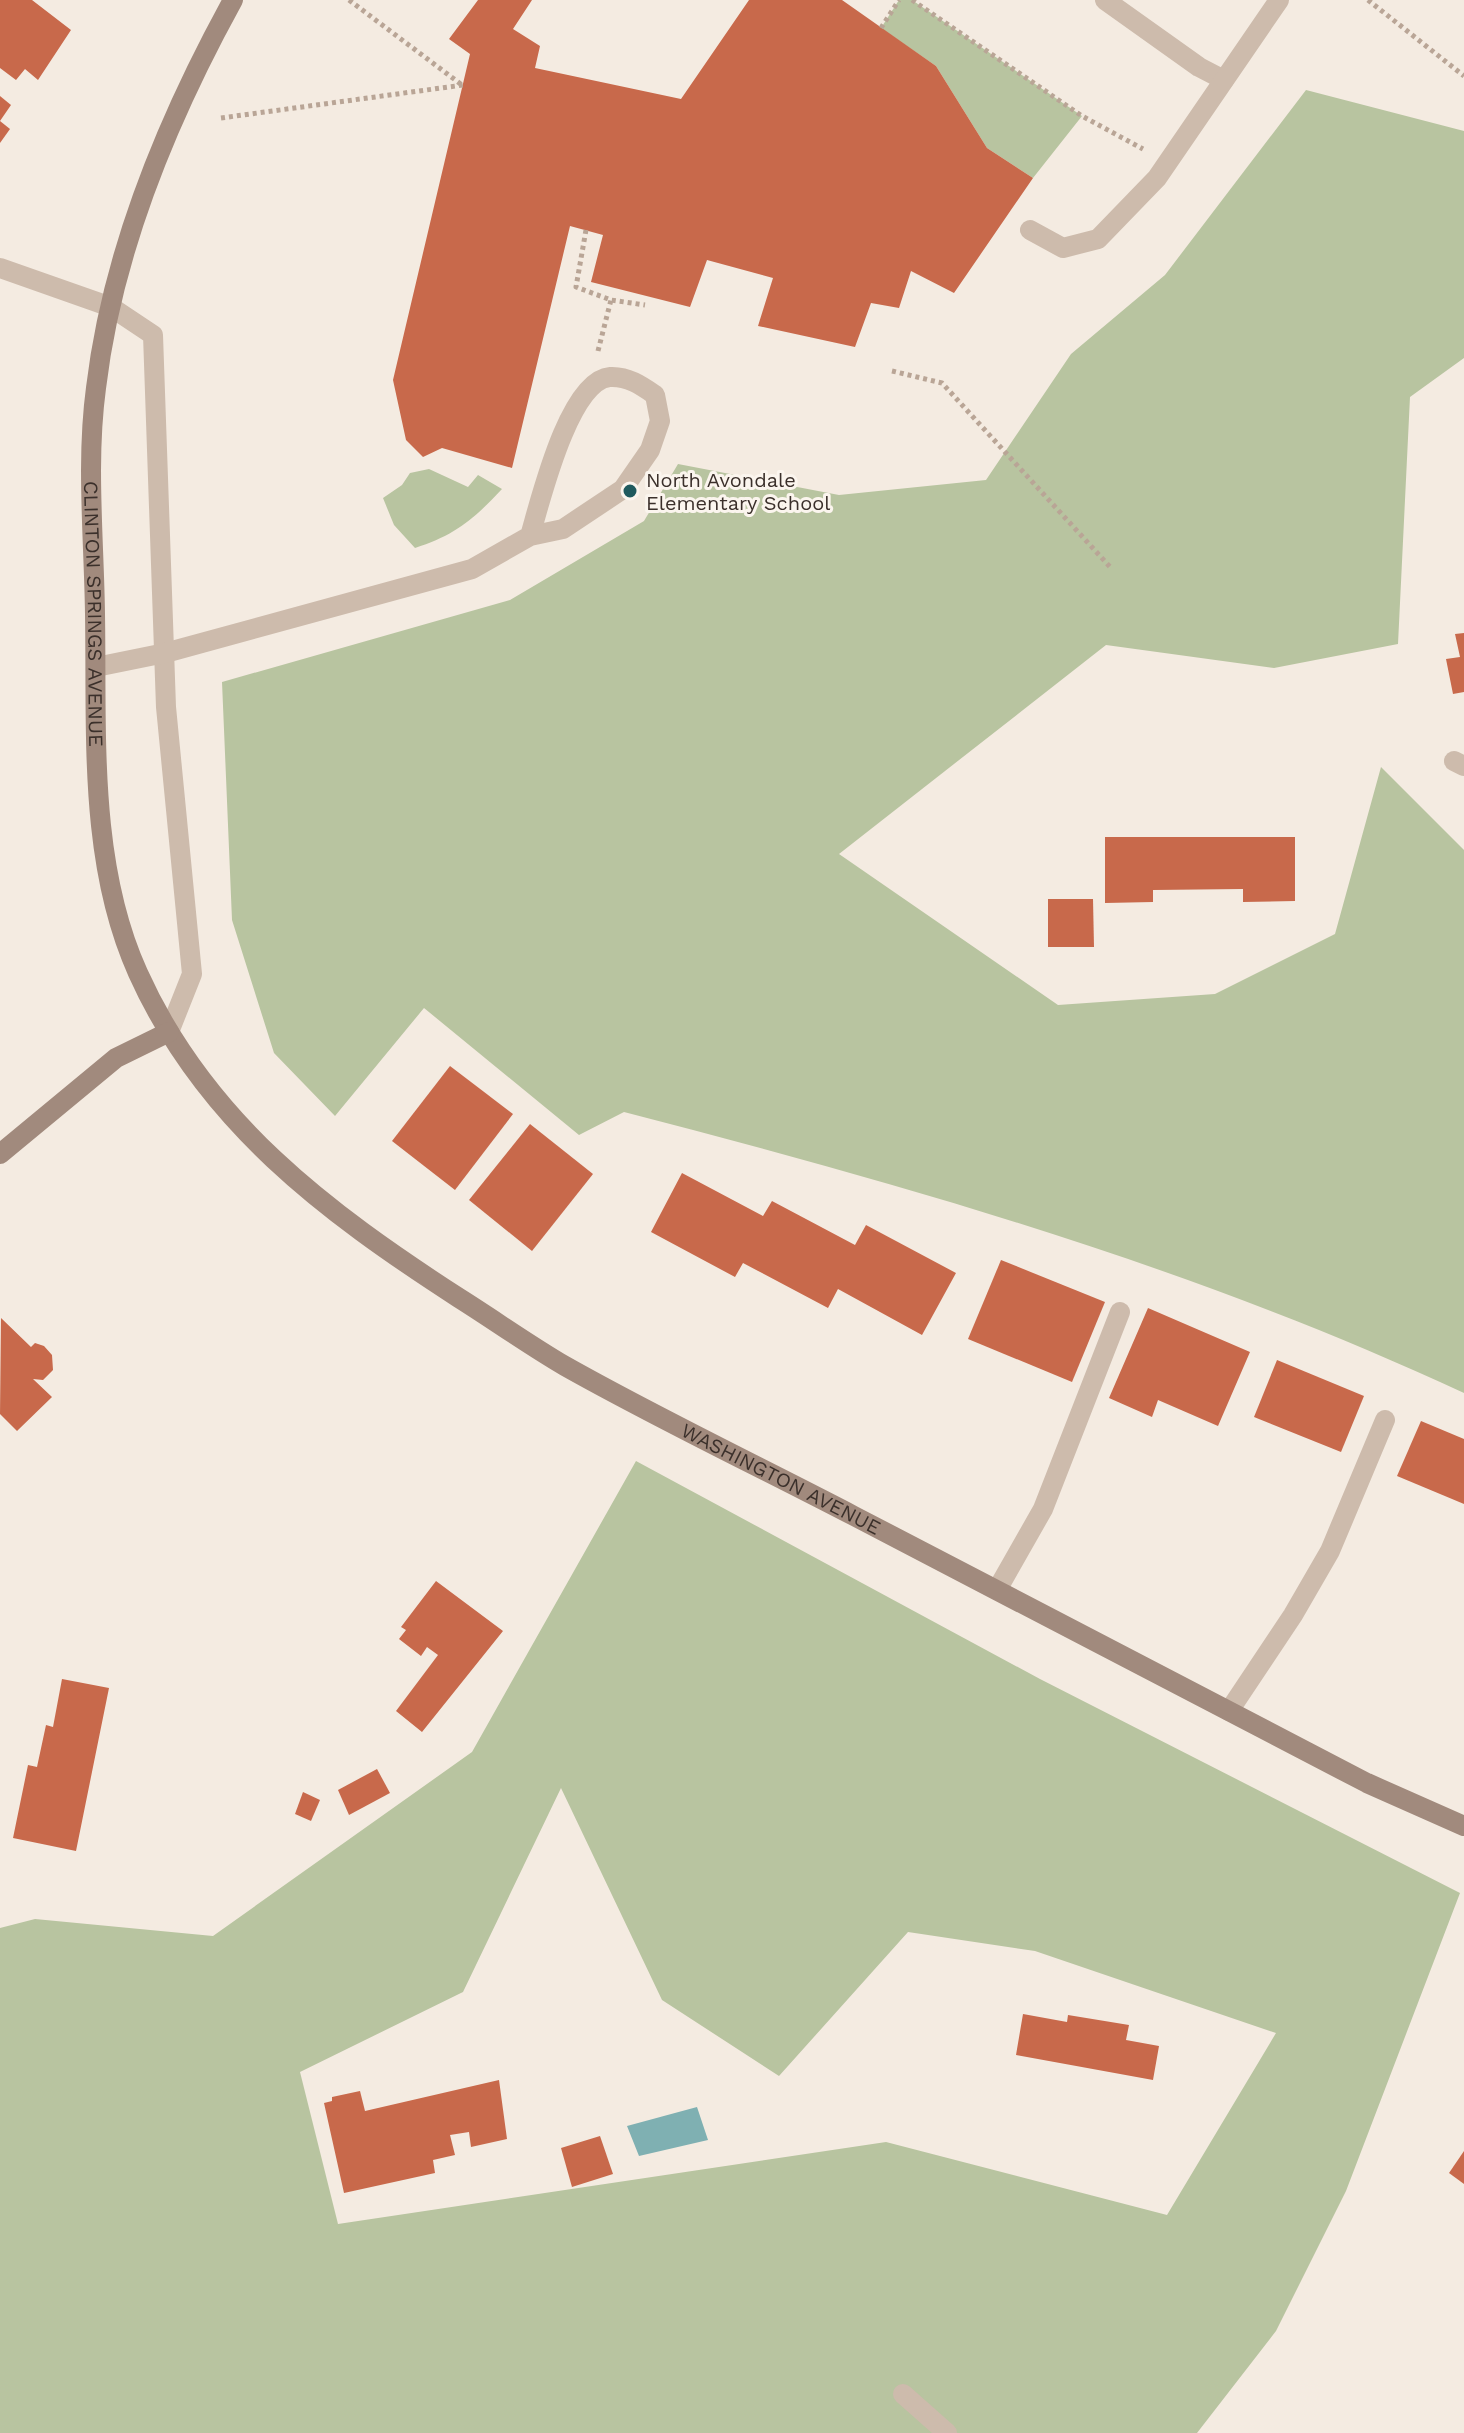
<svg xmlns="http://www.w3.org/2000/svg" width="1464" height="2433" viewBox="0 0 1464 2433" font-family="'Work Sans',sans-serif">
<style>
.green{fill:#b8c4a0;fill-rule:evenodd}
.water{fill:#7fb0b2}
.building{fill:#c8694b}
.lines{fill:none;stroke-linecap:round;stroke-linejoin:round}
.path{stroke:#b9a596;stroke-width:5;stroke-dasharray:4 4;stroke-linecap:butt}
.lane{stroke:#cdbbac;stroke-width:20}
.street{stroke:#cdbbac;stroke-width:20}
.secondary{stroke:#a18a7d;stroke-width:20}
.poi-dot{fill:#1f5a5e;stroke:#fbf5ee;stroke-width:3}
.labels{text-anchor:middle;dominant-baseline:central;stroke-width:6;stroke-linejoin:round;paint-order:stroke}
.poi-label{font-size:20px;fill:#3b302b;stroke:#fbf5ee;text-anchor:start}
.street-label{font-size:20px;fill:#3b302b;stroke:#fbf5ee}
</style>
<rect width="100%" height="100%" fill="#f4ebe1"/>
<g class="green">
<polygon points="899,0 912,0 1082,116 1033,178 987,148 936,66 881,28"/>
<path d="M1306 90 1464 131V358L1410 397 1398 644 1274 668 1106 645 839 854 1058 1005 1215 994 1335 934 1381 767 1464 850V1393C1196 1268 910 1186 624 1112L579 1135 424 1008 335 1116 274 1053 232 920 222 682 510 600 644 521 678 464 839 495 986 480 1071 354 1165 275Z"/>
<path d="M429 469 468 487 478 475 502 489C473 520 455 535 415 548L394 525 383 498 402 485 410 473Z"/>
<path d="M636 1461 1040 1679 1460 1893 1346 2191 1276 2331 1197 2433H0V1928L35 1919 213 1936 472 1752ZM561 1788 662 2000 779 2076 908 1932 1035 1951 1276 2033 1167 2215 886 2142 338 2224 300 2072 463 1992Z"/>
</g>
<polygon class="water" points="697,2107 708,2140 639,2156 627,2126"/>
<g class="building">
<polygon points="0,0 32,0 71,30 38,80 25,69 16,80 0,68"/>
<polygon points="478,0 532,0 513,29 540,46 535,68 681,99 749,0 842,0 936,66 987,148 1033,178 954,293 911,271 899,308 871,303 855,347 758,326 773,278 707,260 690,307 591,282 603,235 570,226 512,468 442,448 423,457 406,440 393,380 470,54 449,39"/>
<polygon points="0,96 11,105 0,121"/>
<polygon points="0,121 10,129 0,143"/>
<polygon points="1464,633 1464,692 1453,694 1446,659 1460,657 1455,634"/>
<polygon points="1105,837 1295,837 1295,901 1243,902 1243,889 1153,890 1153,902 1105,903"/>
<polygon points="1048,899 1093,899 1094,947 1048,947"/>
<polygon points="450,1066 513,1114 455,1190 392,1141"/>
<polygon points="530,1124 593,1174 532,1251 469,1200"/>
<polygon points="682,1173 763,1216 772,1201 855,1245 866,1225 956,1273 922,1335 838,1289 828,1308 743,1263 735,1277 651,1232"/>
<polygon points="1001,1260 1105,1302 1072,1382 968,1339"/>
<polygon points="1148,1308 1250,1352 1218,1426 1158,1400 1152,1417 1109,1398"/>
<polygon points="1,1318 31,1347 35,1343 44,1346 52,1355 53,1370 43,1380 33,1379 52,1397 17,1431 0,1414"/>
<polygon points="1277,1360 1364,1396 1341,1452 1254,1417"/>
<polygon points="1421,1421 1464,1439 1464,1504 1397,1476"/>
<polygon points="436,1581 503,1631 422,1732 396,1711 438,1655 427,1647 421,1656 399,1639 406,1630 401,1627"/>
<polygon points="62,1679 109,1688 76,1851 13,1838 28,1765 37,1767 46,1725 53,1727"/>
<polygon points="377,1769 390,1793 349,1815 338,1790"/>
<polygon points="303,1792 320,1800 311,1821 295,1814"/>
<polygon points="1023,2014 1067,2022 1068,2015 1129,2025 1126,2040 1159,2046 1153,2080 1016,2055"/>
<polygon points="499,2080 507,2139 471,2147 469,2132 450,2135 455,2155 433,2160 435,2173 344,2193 324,2103 332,2101 332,2097 360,2091 365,2111"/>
<polygon points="600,2136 613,2174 572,2187 561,2148"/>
<polygon points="1464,2151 1464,2184 1449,2173"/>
</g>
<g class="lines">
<g class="path">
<polyline points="349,0 462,85"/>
<polyline points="912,0 1082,116 1143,149"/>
<polyline points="1368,0 1464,76"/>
<polyline points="881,28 899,0"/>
<polyline points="221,118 463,85"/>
<polyline points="586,230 576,287 611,300 645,305"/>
<polyline points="598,351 611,300"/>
<polyline points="892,371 942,383 1111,568"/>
</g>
<g class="lane">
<polyline points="1105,0 1199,67 1224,80"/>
<polyline points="1030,230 1063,248 1098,239 1157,178 1279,0"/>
<polyline points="111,307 153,335 166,707 192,974 169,1032"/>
<path d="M96 667 165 653 472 569 530 536 563 529 623 489 650 450 660 421 655 395C642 386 628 376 610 377 569 380 540 502 530 536"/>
<polyline points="1454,761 1464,766"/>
<polyline points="997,1590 1043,1509 1120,1312"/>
<polyline points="1229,1711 1293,1615 1330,1551 1385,1420"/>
<polyline points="903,2394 947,2433"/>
</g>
<polyline class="street" points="0,268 111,307"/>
<g class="secondary">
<path id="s1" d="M233 0C168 118 112 253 96 388 86 462 94 540 95 614 97 732 88 863 138 973 205 1122 326 1212 459 1298 494 1320 529 1345 565 1366 659 1419 758 1466 854 1516 1025 1605 1196 1694 1367 1783L1464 1826"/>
<polyline points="0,1154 116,1058 169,1032"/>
</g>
</g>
<circle class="poi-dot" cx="630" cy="491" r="8"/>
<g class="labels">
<g class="poi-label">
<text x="646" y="480">North Avondale<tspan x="646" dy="23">Elementary School</tspan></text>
</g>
<g class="street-label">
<text stroke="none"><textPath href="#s1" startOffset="640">CLINTON SPRINGS AVENUE</textPath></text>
<text stroke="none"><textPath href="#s1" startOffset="1838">WASHINGTON AVENUE</textPath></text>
</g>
</g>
</svg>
